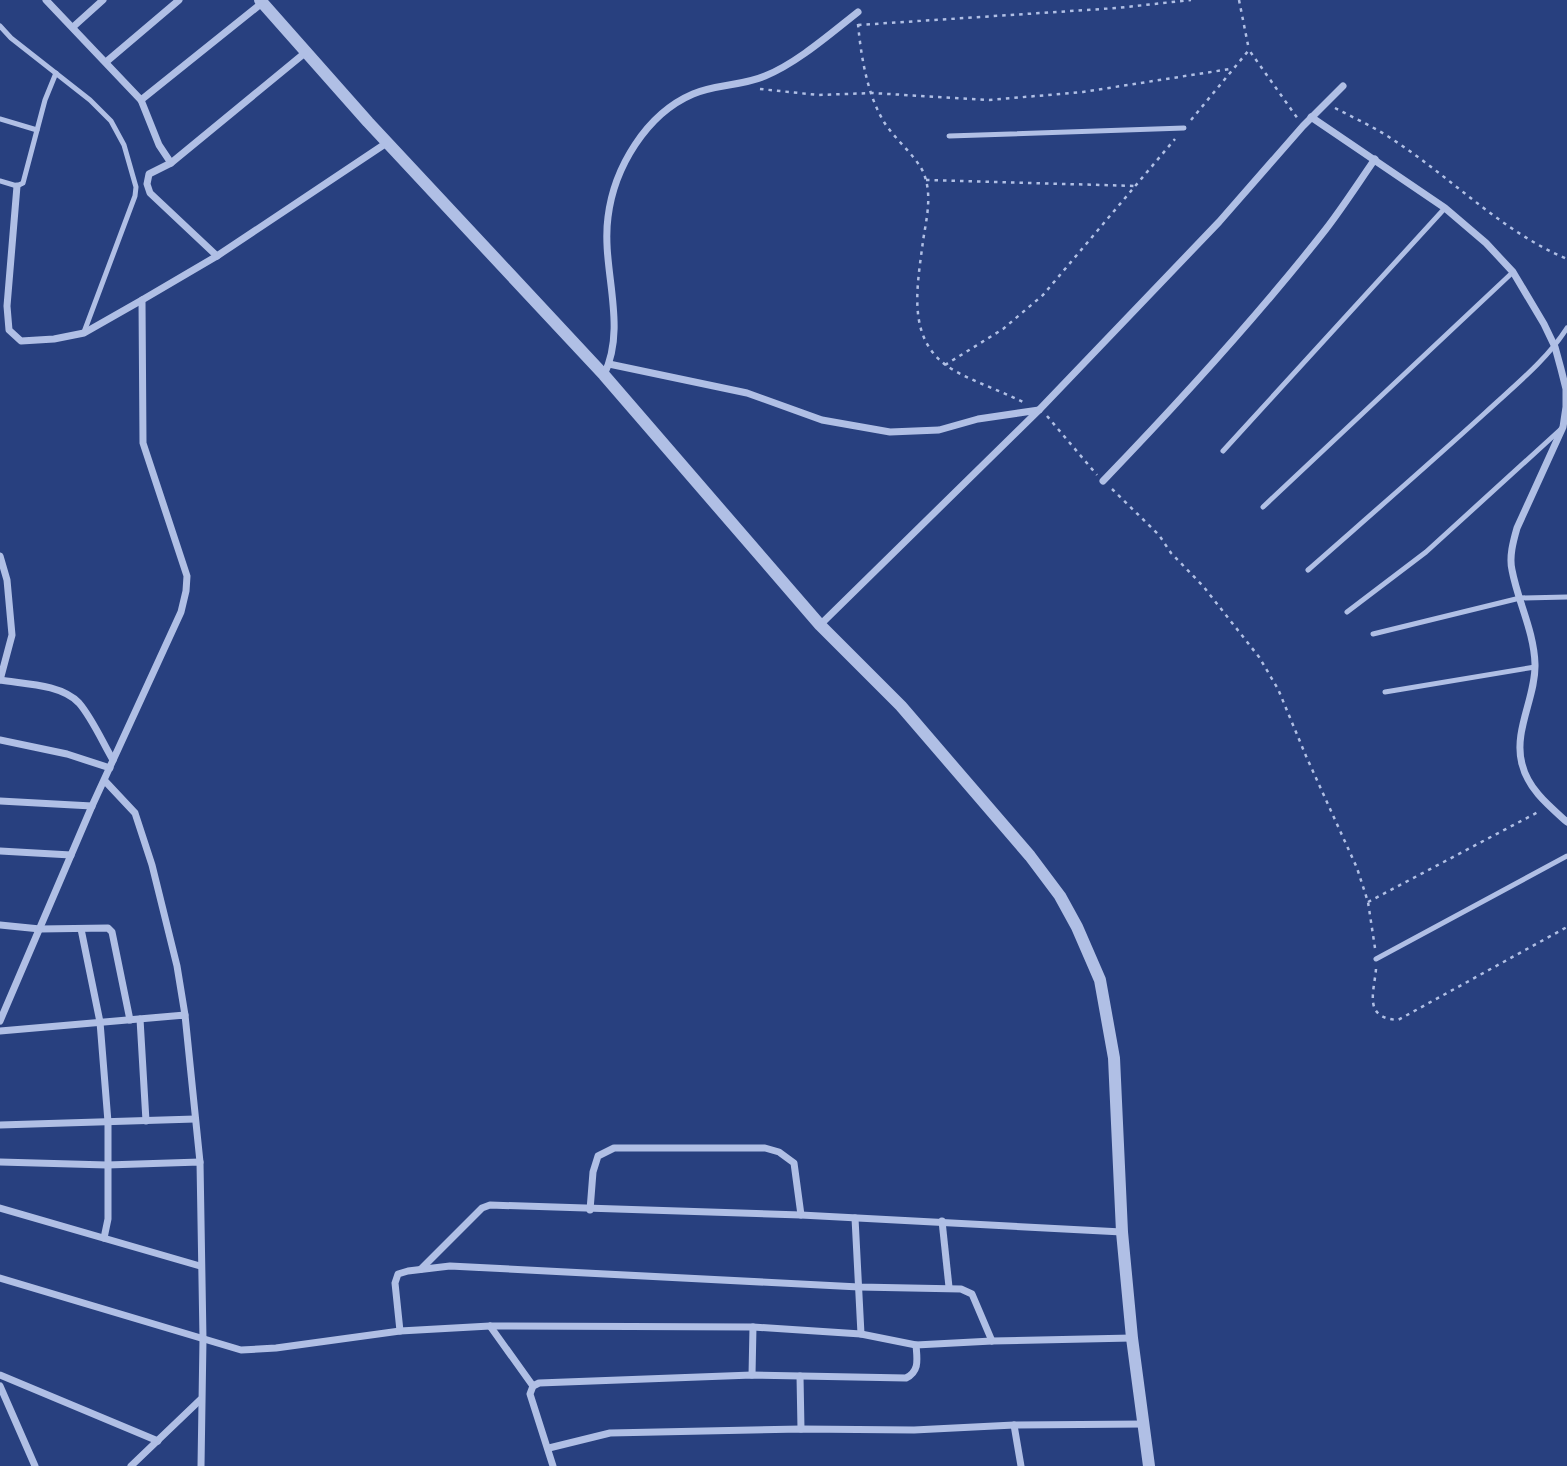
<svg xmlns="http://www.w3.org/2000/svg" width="1567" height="1466" viewBox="0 0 1567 1466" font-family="Karla,sans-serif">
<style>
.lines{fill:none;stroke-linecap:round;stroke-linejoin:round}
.path{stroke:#b0bfe5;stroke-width:2.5;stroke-dasharray:3.5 5;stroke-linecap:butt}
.service{stroke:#b0bfe5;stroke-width:5}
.minor{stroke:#b0bfe5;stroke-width:7}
.tertiary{stroke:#b0bfe5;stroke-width:12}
</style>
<rect width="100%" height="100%" fill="#28407f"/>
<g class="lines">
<g class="path">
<polyline points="1239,0 1249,50"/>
<path d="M858 24C861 56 867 94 884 122 895 140 920 159 925 177 932 198 926 221 923 241 917 289 905 343 955 371 977 383 1001 391 1023 402"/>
<polyline points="858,25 1117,8 1191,0"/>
<polyline points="760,89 818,95 872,93 989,100 1083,92 1230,69"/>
<path d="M1335 108C1354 118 1374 127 1392 139 1452 178 1501 231 1567 259"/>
<polyline points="1191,120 1249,50 1298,119"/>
<polyline points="926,180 1136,186"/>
<polyline points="945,365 1003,329 1043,295 1175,139"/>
<polyline points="1047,416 1097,475"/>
<polyline points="1112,489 1159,535 1171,553 1203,586 1259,657 1278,689 1306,756 1357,868 1368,902 1375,948"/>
<polyline points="1368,902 1540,811"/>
<path d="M1376 969C1374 993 1363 1018 1398 1020L1567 927"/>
</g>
<g class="service">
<polyline points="0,26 11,38 90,100 111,121 124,145 136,187 135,196 84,332"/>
<polyline points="0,119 37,130"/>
<polyline points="949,136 1184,128"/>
<polyline points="0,181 17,186 23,183 45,100 56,73"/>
<polyline points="1223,451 1445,208"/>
<polyline points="1263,507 1513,272"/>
<path d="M1308 570C1367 518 1427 466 1485 413 1514 386 1546 361 1567 328"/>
<polyline points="1347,612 1426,552 1560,430"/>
<polyline points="1373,634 1520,598 1567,597"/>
<polyline points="1385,692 1535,667"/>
<polyline points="1376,959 1567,856"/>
</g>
<g class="minor">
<polyline points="46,0 141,100 262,3"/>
<polyline points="73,27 103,0"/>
<polyline points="106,62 179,0"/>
<polyline points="141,100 159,145 171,163"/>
<path d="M1311 117 1445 208 1486 243 1513 272 1544 324 1555 347 1561 369 1566 389V407L1563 427 1517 528C1513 542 1509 557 1512 570 1518 602 1534 631 1535 664 1536 697 1513 731 1522 764 1528 789 1549 806 1567 822"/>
<polyline points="17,186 7,306 9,330 21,341 54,339 84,333 142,300"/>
<polyline points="217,256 150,193 147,184 149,174 171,163 306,52"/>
<polyline points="609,364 747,393 822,420 890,432 939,430 978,419 1039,410"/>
<path d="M604 375C628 325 601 269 608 217 614 168 646 114 693 94 716 84 742 86 765 76 797 63 830 34 858 12"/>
<path d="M1103 481C1181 400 1257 317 1326 229 1343 207 1359 182 1375 159"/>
<polyline points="0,556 7,580 12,635 0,680"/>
<polyline points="820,625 1039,410 1219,222 1303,126 1343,86"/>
<path d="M0 680C24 684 61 684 79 703 92 718 103 743 113 760"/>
<polyline points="0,740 67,754 110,768"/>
<polyline points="105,781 135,813 152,865 177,966 185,1015"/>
<polyline points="0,801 92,806"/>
<polyline points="0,851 71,855"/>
<polyline points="0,925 40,929 108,928 112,932 130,1020"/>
<polyline points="81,929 100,1022 108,1122 108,1219 104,1238"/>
<polyline points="140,1019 146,1121"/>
<polyline points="0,1021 92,806 181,612 186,591 187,576 143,443 142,300 217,256 388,142"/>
<polyline points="0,1031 185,1015 200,1162"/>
<polyline points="0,1125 195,1119"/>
<polyline points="0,1162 107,1165 200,1162 203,1339 201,1466"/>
<polyline points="0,1208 200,1266"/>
<polyline points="590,1210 593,1172 598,1156 614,1148 765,1148 779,1152 794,1163 801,1215"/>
<polyline points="855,1218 861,1334"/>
<polyline points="942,1221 949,1287"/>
<polyline points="421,1269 482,1208 490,1205 801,1215 1122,1232"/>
<polyline points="0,1278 241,1350 276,1348 400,1331 490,1326 753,1327 861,1334 916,1345 992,1341 1132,1338"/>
<polyline points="490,1326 533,1386"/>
<polyline points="400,1331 395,1283 398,1274 408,1271 450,1266 859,1287 961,1289 972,1294 992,1341"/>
<polyline points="0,1375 158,1441"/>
<polyline points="752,1375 753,1327"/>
<polyline points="800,1376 801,1429"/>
<polyline points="0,1386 35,1466"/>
<polyline points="1014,1425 1021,1466"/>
<polyline points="549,1448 610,1433 801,1429 914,1430 1014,1425 1145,1424"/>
<polyline points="131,1466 200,1400"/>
<path d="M553 1466 530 1394 533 1386 539 1383 752 1375 906 1378C920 1371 917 1359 916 1345"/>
</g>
<polyline class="tertiary" points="260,0 368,122 604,375 820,625 901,706 1030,856 1060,896 1077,927 1100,980 1114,1058 1122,1232 1132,1338 1149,1466"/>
</g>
</svg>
